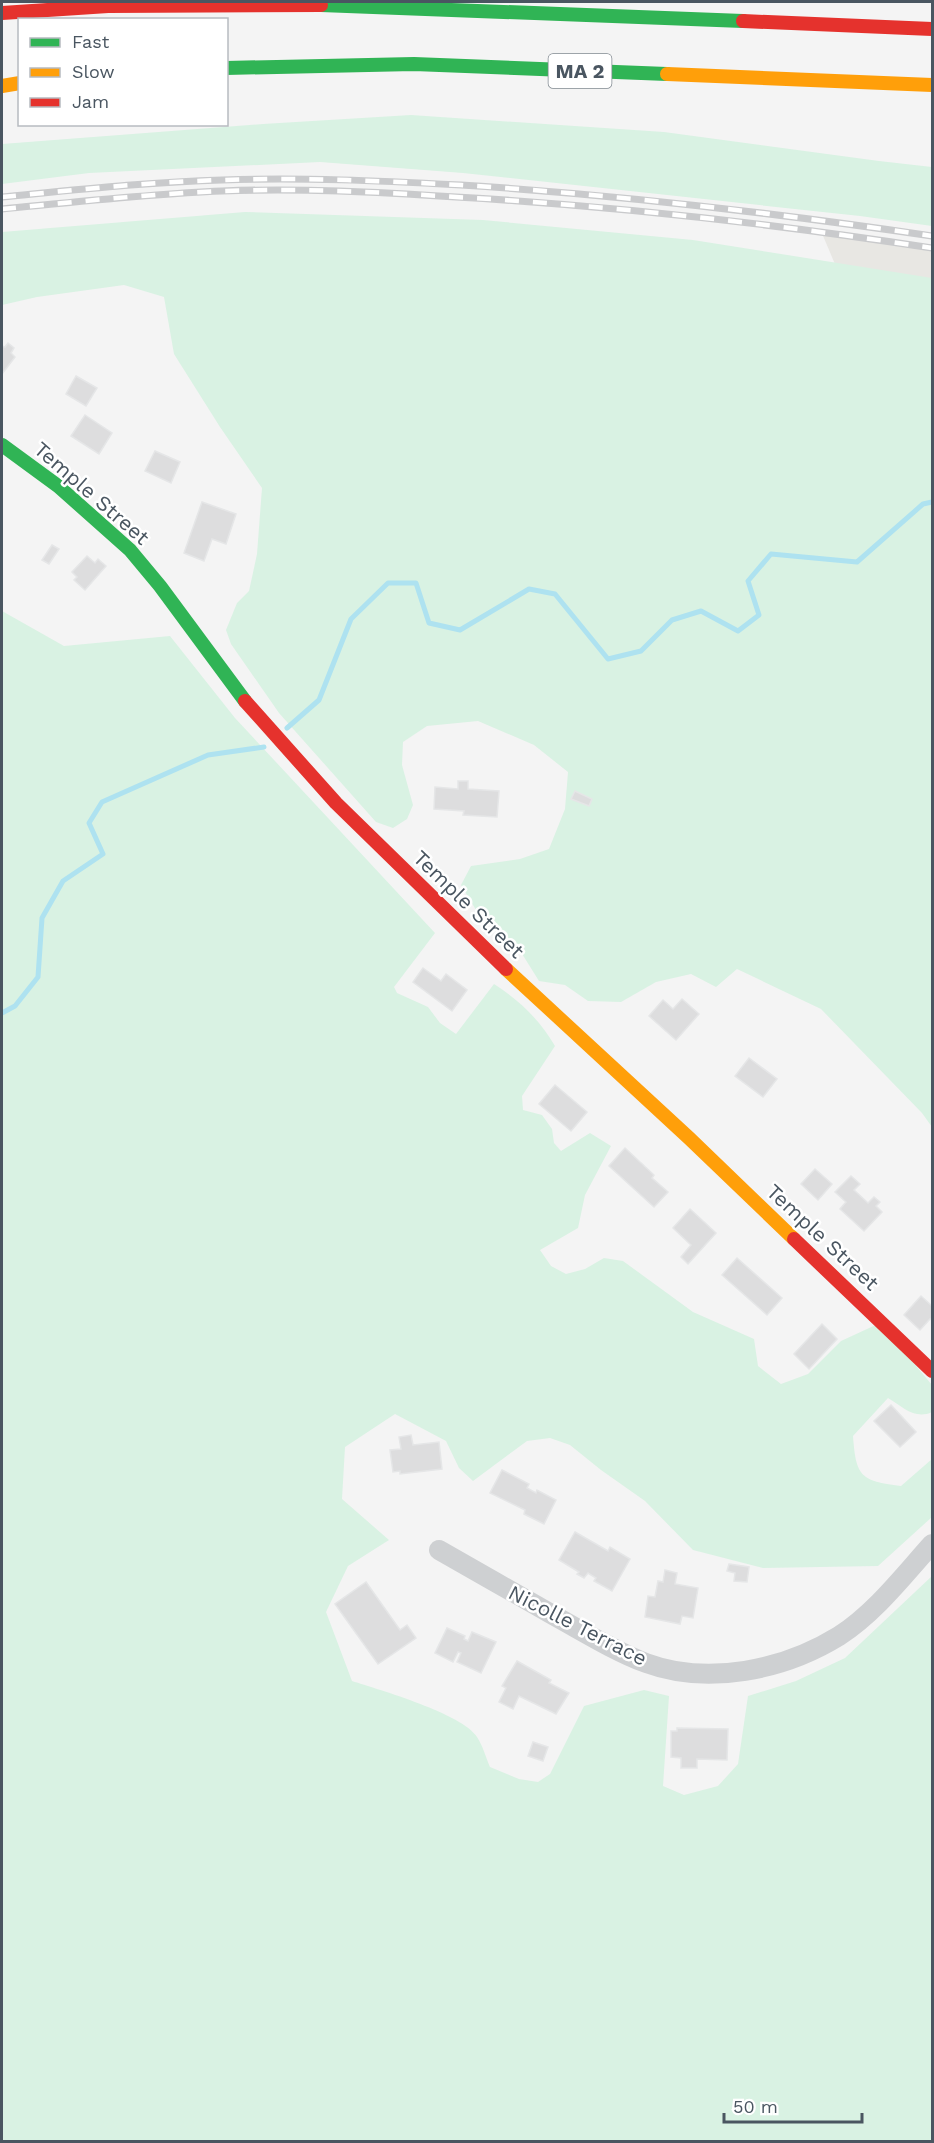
<svg xmlns="http://www.w3.org/2000/svg" width="934" height="2143" viewBox="0 0 934 2143" font-family="'Work Sans',sans-serif">
<style>
.commercial{fill:#e8e7e3}
.green{fill:#d9f2e3}
.lines{fill:none;stroke-linecap:round;stroke-linejoin:round}
.stream{stroke:#aee2f0;stroke-width:5}
.building{fill:#ddddde;stroke:#e5e6e7;stroke-width:1.5}
.street{stroke:#ced0d2;stroke-width:20}
.fast{stroke:#30b455;stroke-width:14}
.slow{stroke:#ff9f0a;stroke-width:14}
.jam{stroke:#e5322d;stroke-width:14}
.rail-casing{stroke:#c9cacc;stroke-width:7}
.rail{stroke:#fff;stroke-width:4.5;stroke-dasharray:14;stroke-linecap:butt}
.labels{text-anchor:middle;dominant-baseline:central;stroke-width:5;stroke-linejoin:round;paint-order:stroke}
.shield{fill:#fff;stroke:#808990;stroke-width:1.5}
.shield-label{font-size:20px;font-weight:bold;fill:#4a5661}
.street-label{font-size:21px;fill:#4a5661;stroke:#fff}
</style>
<rect width="100%" height="100%" fill="#f4f4f4"/>
<polygon class="commercial" points="821,231 932,248 932,494"/>
<g class="green">
<polygon points="411,115 664,132 879,161 932,167 932,226 860,216 463,173 320,162 89,173 2,184 2,144 263,124"/>
<polygon points="245,212 483,220 693,240 932,278 932,1127 922,1113 821,1009 737,969 716,987 691,974 656,982 621,1002 588,1001 565,985 539,981 519,949 476,910 461,885 471,866 520,859 549,849 565,809 568,772 534,745 478,721 427,726 403,742 402,765 413,805 407,819 393,828 376,822 279,713 231,644 226,630 237,603 249,591 257,554 262,488 220,427 174,354 164,297 124,285 37,297 2,305 2,232"/>
<path d="M2 611 64 646 170 636 235 718 435 933 394 987 397 993 428 1007 440 1023 456 1034 494 984C520 1001 539 1019 555 1046L522 1096 523 1110 542 1115 552 1129 554 1143 561 1151 590 1133 611 1146 585 1195 578 1228 540 1250 551 1266 566 1274 585 1269 604 1258 623 1261 693 1312 754 1339 758 1366 781 1384 808 1374 841 1341 880 1323 932 1385V1412C915 1420 903 1407 888 1398L853 1436C856 1476 860 1481 901 1486L932 1459V1517L878 1566 763 1568 693 1550 645 1501 601 1470 570 1445 550 1438 527 1441 473 1481 459 1468 446 1441 395 1414 345 1447 342 1499 389 1540 348 1566 326 1612 352 1681C380 1690 463 1714 477 1737 483 1746 486 1758 490 1767L519 1779 538 1782 550 1774 584 1706 644 1690 669 1696 663 1786 684 1795 718 1786 738 1764 748 1696 796 1681 845 1658 932 1576V2141H2Z"/>
</g>
<g class="lines">
<g class="stream">
<polyline points="287,728 319,700 351,619 388,583 416,583 429,623 460,630 529,589 555,594 608,659 641,651 672,620 701,611 738,631 759,615 748,581 771,554 857,562 923,504 932,502"/>
<polyline points="2,1013 15,1006 38,977 42,918 63,881 103,854 89,823 102,802 208,755 264,747"/>
</g>
</g>
<g class="building">
<polygon points="8,343 14,348 11,353 15,357 2,374 2,346 5,347"/>
<polygon points="76,376 97,388 86,406 66,394"/>
<polygon points="85,415 112,433 99,454 71,436"/>
<polygon points="155,451 180,462 171,483 145,471"/>
<polygon points="202,502 236,514 226,544 212,539 204,561 184,553"/>
<polygon points="52,545 59,549 49,564 42,560"/>
<polygon points="87,556 95,563 98,559 106,566 85,590 74,580 77,577 72,572"/>
<polygon points="458,781 468,781 468,789 499,791 497,817 463,815 464,811 434,809 435,787 458,789"/>
<polygon points="575,791 592,799 589,806 571,799"/>
<polygon points="423,968 441,981 446,974 467,990 452,1011 413,982"/>
<polygon points="682,999 699,1014 676,1040 649,1016 663,1000 673,1009"/>
<polygon points="749,1058 777,1079 763,1097 735,1076"/>
<polygon points="555,1085 587,1112 571,1131 539,1104"/>
<polygon points="625,1148 654,1175 652,1178 668,1192 654,1207 609,1166"/>
<polygon points="815,1169 832,1184 818,1200 801,1184"/>
<polygon points="851,1176 860,1184 854,1190 868,1203 874,1197 880,1202 876,1206 882,1212 864,1231 840,1209 846,1202 835,1192"/>
<polygon points="690,1209 716,1233 688,1264 681,1257 691,1245 673,1228"/>
<polygon points="737,1258 782,1298 767,1315 722,1275"/>
<polygon points="921,1296 932,1306 932,1320 930,1319 920,1330 904,1315"/>
<polygon points="822,1324 837,1339 809,1369 794,1354"/>
<polygon points="891,1405 916,1432 900,1447 874,1421"/>
<polygon points="411,1435 413,1445 439,1442 442,1469 400,1474 400,1471 393,1472 390,1450 401,1449 399,1437"/>
<polygon points="502,1470 529,1484 527,1488 536,1493 537,1490 556,1500 544,1524 524,1514 525,1510 490,1493"/>
<polygon points="575,1532 608,1551 610,1547 630,1559 612,1591 594,1581 596,1578 588,1573 584,1578 577,1574 579,1572 559,1560"/>
<polygon points="729,1564 749,1567 747,1582 734,1581 735,1573 727,1571"/>
<polygon points="665,1570 677,1573 675,1584 698,1588 693,1618 682,1616 680,1624 645,1617 648,1596 655,1597 658,1581 663,1582"/>
<polygon points="366,1582 400,1630 407,1625 416,1638 378,1664 335,1604"/>
<polygon points="447,1628 465,1636 464,1639 468,1641 472,1632 496,1642 481,1673 457,1662 461,1653 458,1652 453,1662 435,1653"/>
<polygon points="517,1661 551,1680 549,1683 569,1693 556,1714 519,1696 513,1709 499,1702 506,1688 502,1686"/>
<polygon points="677,1728 728,1729 727,1760 697,1759 697,1768 681,1768 681,1758 671,1757 671,1731 677,1731"/>
<polygon points="533,1742 548,1747 543,1761 528,1756"/>
</g>
<g class="lines">
<path class="street" d="M439 1550C477 1572 515 1593 553 1615 584 1632 614 1651 646 1663 708 1686 784 1670 839 1636 875 1613 904 1575 932 1544"/>
<g class="fast">
<polyline points="321,5 743,21"/>
<polyline points="226,68 414,64 667,74"/>
<polyline points="2,445 58,486 130,550 160,586 245,701"/>
</g>
<g class="slow">
<polyline points="667,74 932,85"/>
<polyline points="2,86 20,83"/>
<polyline points="506,969 689,1138 794,1239"/>
</g>
<g class="jam">
<polyline points="2,13 108,6 321,5"/>
<polyline points="743,21 932,29"/>
<polyline points="245,701 336,803 506,969"/>
<polyline points="794,1239 932,1371"/>
</g>
<g class="rail-casing">
<g id="rail">
<path d="M2 197C75 190 148 182 222 180 301 177 382 181 461 185 619 195 776 213 932 236"/>
<path d="M2 209C75 202 148 194 222 191 300 188 378 192 456 197 616 206 775 224 932 248"/>
</g>
</g>
<use href="#rail" class="rail"/>
</g>
<g class="labels">
<rect class="shield" x="548.5" y="54" width="63" height="34" rx="4.5"/>
<g class="shield-label">
<text x="580" y="71">MA 2</text>
</g>
<g class="street-label">
<text transform="translate(92 493) rotate(41)">Temple Street</text>
<text transform="translate(469 904) rotate(44)">Temple Street</text>
<text transform="translate(823 1237) rotate(43)">Temple Street</text>
<text transform="translate(578 1625) rotate(27)">Nicolle Terrace</text>
</g>
</g>
<rect width="934" height="2143" fill="none" stroke="#4a5661" stroke-width="6"/>
<rect x="18" y="18" width="210" height="108" fill="#ffffff" stroke="#b7bbc0" stroke-width="1.5"/>
<rect x="30" y="38" width="30" height="9" fill="#30b455" stroke="#b7bbc0" stroke-width="1.5"/>
<text x="72" y="48" font-size="18" fill="#4a5661">Fast</text>
<rect x="30" y="68" width="30" height="9" fill="#ff9f0a" stroke="#b7bbc0" stroke-width="1.5"/>
<text x="72" y="78" font-size="18" fill="#4a5661">Slow</text>
<rect x="30" y="98" width="30" height="9" fill="#e5322d" stroke="#b7bbc0" stroke-width="1.5"/>
<text x="72" y="108" font-size="18" fill="#4a5661">Jam</text>
<path d="M724 2113v9h138v-9" fill="none" stroke="#4a5661" stroke-width="3"/>
<text x="733" y="2113" font-size="18" fill="#4a5661" stroke="#ffffff" stroke-width="4.5" paint-order="stroke">50 m</text>
</svg>
